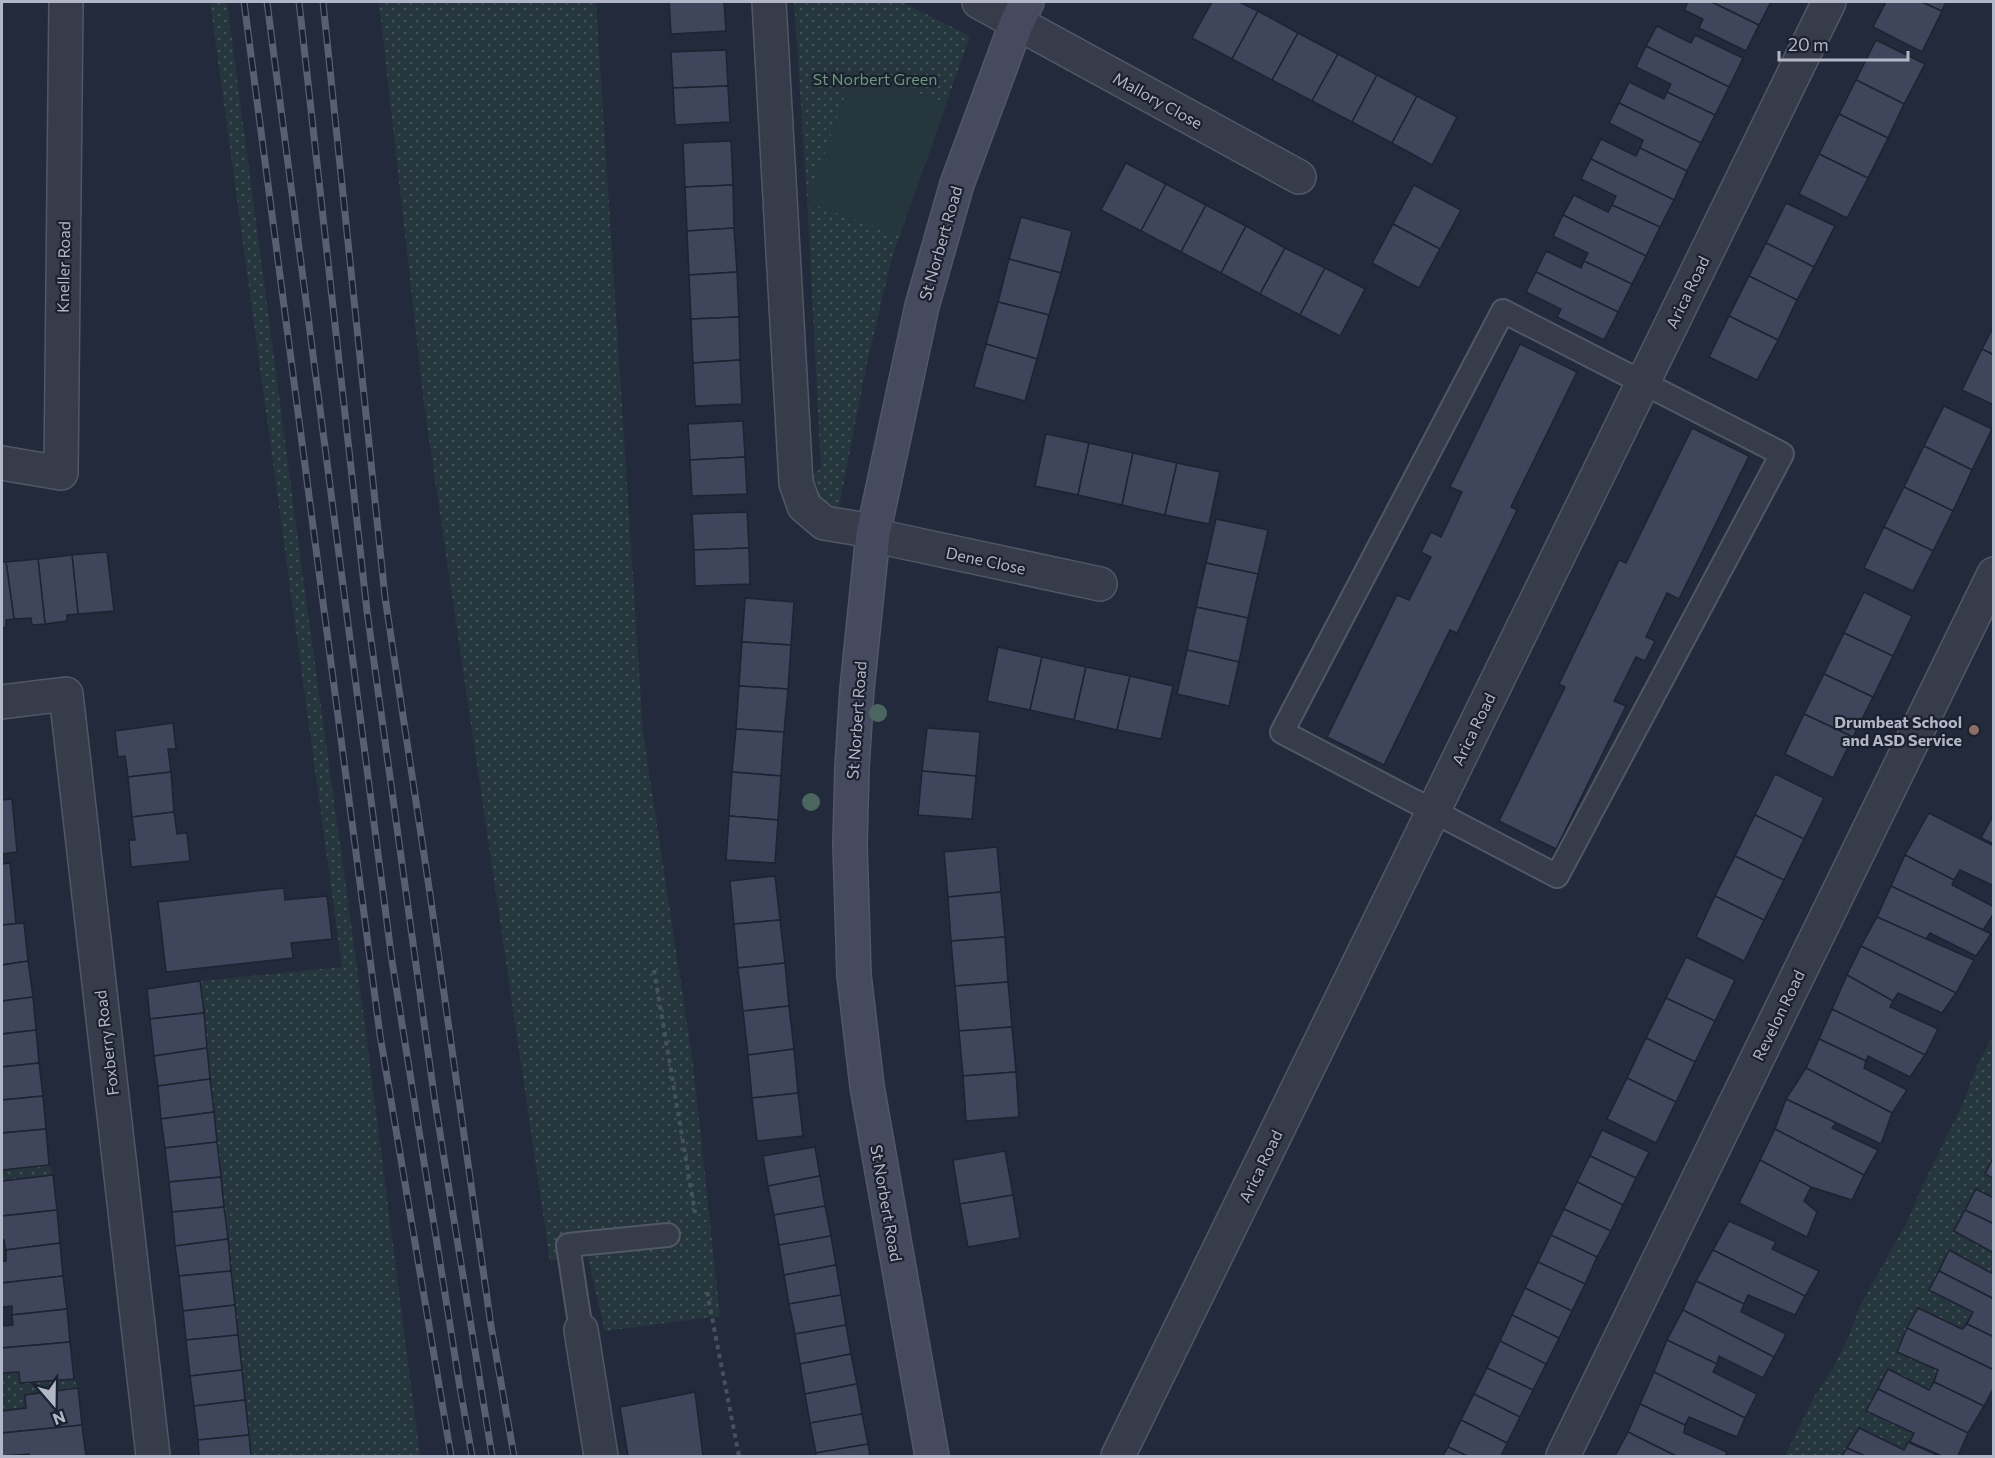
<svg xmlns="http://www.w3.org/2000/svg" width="1995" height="1458" viewBox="0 0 1995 1458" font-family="Commissioner,sans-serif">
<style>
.green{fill:url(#green-dots)}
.pitch{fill:#25363c}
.building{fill:#3f465b;stroke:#1e2332;stroke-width:1.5}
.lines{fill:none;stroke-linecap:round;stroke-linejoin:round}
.lane-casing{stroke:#525766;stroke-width:26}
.street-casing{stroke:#525766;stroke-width:36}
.secondary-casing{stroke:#525766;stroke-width:36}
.path{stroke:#435359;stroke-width:4;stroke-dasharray:4.5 4.5;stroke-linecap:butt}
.lane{stroke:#373c4b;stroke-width:22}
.street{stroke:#373c4b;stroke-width:33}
.secondary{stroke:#454a5e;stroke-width:33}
.rail-casing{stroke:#595f72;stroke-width:7}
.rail{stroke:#1c2130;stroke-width:4.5;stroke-dasharray:14;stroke-linecap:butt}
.tree{fill:#4a665e}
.education-dot{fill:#8d6e63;stroke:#1c2130;stroke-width:2}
.labels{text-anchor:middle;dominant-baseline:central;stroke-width:4.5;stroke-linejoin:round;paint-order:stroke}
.park-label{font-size:16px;fill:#69987b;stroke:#1c2130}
.street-label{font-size:16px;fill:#b2b7c7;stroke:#1c2130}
.poi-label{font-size:16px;font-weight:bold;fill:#b2b7c7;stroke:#1c2130;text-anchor:end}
</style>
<defs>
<pattern id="green-dots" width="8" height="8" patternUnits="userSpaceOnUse" patternTransform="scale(1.5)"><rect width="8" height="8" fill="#25363c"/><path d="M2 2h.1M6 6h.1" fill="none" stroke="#425157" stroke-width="1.8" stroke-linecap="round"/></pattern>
</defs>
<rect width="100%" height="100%" fill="#232a3b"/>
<g class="green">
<polygon points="210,2 227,2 303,577 363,1010 420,1456 251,1456 200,981 342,967"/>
<polygon points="379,2 596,2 643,732 693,1063 720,1316 605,1331 587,1254 550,1261 424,405"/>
<polygon points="794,2 902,2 970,36 892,258 867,363 838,512 816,499 808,476 821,469 807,196"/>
<polygon points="1993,1035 1993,1156 1985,1174 1993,1179 1993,1198 1966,1210 1952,1204 1965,1210 1954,1231 1993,1253 1993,1269 1991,1273 1949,1250 1929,1290 1973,1312 1962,1329 1917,1308 1897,1352 1938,1370 1929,1390 1888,1368 1866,1411 1914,1433 1904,1450 1860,1427 1841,1456 1785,1456 1814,1397 1833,1368 1847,1340 1860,1306 1907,1222 1921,1189 1964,1101 1976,1068"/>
<polygon points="49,1165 53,1175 2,1181 2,1170"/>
<polygon points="19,1372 20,1383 74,1379 78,1388 25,1395 26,1408 2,1411 2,1373"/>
</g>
<polygon class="pitch" points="854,70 947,103 900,235 807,203"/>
<g class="building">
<polygon points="669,2 724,2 726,31 671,34"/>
<polygon points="1212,2 1239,2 1258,11 1232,59 1192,38"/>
<polygon points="1688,2 1712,2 1759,25 1746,51 1699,28 1703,19 1684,10"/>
<polygon points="1712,2 1771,2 1759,25"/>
<polygon points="1886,2 1922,2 1942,11 1922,52 1873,27"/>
<polygon points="1922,2 1946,2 1942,11"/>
<polygon points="1258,11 1298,33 1272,80 1232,59"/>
<polygon points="1657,26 1691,43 1695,35 1743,58 1729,87 1646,46"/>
<polygon points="1298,33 1338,54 1312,101 1272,80"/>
<polygon points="1876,40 1925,64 1904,104 1856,80"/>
<polygon points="1646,46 1729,87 1715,115 1667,92 1671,84 1636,67"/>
<polygon points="726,50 728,86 673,88 671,52"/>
<polygon points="1338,54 1377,75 1352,122 1312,101"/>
<polygon points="1377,75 1417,96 1392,143 1352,122"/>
<polygon points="1856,80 1904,104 1888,138 1839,114"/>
<polygon points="1629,82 1664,99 1667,92 1715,115 1701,143 1619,103"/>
<polygon points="728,86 730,122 675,125 673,88"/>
<polygon points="1417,96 1457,117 1432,165 1392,143"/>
<polygon points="1619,103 1701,143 1687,171 1640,148 1643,140 1609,123"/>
<polygon points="1839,114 1888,138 1868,178 1819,154"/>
<polygon points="1601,139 1636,156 1640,148 1687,171 1674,200 1591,159"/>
<polygon points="731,141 733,185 685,187 683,143"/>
<polygon points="1819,154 1868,178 1847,218 1799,194"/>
<polygon points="1591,159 1674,200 1660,227 1612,205 1616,196 1581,179"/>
<polygon points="1126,163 1166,184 1141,231 1101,210"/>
<polygon points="1166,184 1206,205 1181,252 1141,231"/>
<polygon points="733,185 734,228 687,231 685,187"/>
<polygon points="1414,185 1461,210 1440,249 1393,224"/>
<polygon points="1574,195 1608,212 1612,205 1660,227 1646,256 1563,215"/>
<polygon points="1786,203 1835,226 1814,267 1766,243"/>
<polygon points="1206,205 1246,226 1221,273 1181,252"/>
<polygon points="1563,215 1646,256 1632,284 1584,261 1588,253 1553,236"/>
<polygon points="1021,217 1072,231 1061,273 1009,259"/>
<polygon points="1393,224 1440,249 1419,288 1372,263"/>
<polygon points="1246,226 1285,248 1260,294 1221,273"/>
<polygon points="734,228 737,272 689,275 687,231"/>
<polygon points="1766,243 1814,267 1797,300 1749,276"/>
<polygon points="1285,248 1325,268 1300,315 1260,294"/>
<polygon points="1546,251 1581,268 1584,261 1632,284 1618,312 1536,272"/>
<polygon points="1009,259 1061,273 1049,315 998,302"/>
<polygon points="1325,268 1365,289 1340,336 1300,315"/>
<polygon points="737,272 739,317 691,319 689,275"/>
<polygon points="1536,272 1618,312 1604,340 1557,317 1561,309 1526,292"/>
<polygon points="1749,276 1797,300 1778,340 1729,316"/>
<polygon points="998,302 1049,315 1037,359 986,344"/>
<polygon points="1729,316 1778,340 1757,380 1709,357"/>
<polygon points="739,317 740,360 693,363 691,319"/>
<polygon points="1994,326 1994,355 1982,349"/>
<polygon points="986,344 1037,359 1025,401 974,387"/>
<polygon points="1520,344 1577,372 1511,507 1517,510 1457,633 1450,630 1384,765 1327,737 1397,595 1409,600 1431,557 1421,552 1431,532 1441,537 1462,492 1450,487"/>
<polygon points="1982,349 1994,355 1994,405 1962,390"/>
<polygon points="740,360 742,404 695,406 693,363"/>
<polygon points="1944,406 1992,429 1972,470 1924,446"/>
<polygon points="743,421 745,457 690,460 688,424"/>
<polygon points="1692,428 1749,456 1679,599 1667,593 1646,637 1655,641 1645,661 1636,657 1614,701 1626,706 1556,849 1499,821 1565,687 1559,684 1619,560 1626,563"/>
<polygon points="1046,434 1089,443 1078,495 1035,486"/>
<polygon points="1089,443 1133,453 1122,505 1078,495"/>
<polygon points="1924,446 1972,470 1953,511 1904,487"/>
<polygon points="1133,453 1177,463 1165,515 1122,505"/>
<polygon points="745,457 747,494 692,496 690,460"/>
<polygon points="1177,463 1220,472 1209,524 1165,515"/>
<polygon points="1904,487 1953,511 1933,551 1884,527"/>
<polygon points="747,512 749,548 694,550 692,514"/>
<polygon points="1216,519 1268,530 1258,574 1206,563"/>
<polygon points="1884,527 1933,551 1913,591 1864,568"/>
<polygon points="749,548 750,584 695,586 694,550"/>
<polygon points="107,552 114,611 78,614 72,555"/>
<polygon points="72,555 78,614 67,615 67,621 45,624 38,559"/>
<polygon points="38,559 45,624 32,625 31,618 14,619 6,562"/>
<polygon points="2,562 6,562 14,619 6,620 6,627 2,628"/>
<polygon points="1206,563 1258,574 1248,618 1196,607"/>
<polygon points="1864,592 1912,616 1893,656 1844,633"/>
<polygon points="745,598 794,602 791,645 742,642"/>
<polygon points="1196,607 1248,618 1239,662 1187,650"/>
<polygon points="1844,633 1893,656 1873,697 1824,674"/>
<polygon points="742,642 791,645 788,689 739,686"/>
<polygon points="998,647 1042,657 1030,710 987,701"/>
<polygon points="1187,650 1239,662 1229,706 1177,694"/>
<polygon points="1042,657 1086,667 1074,720 1030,710"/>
<polygon points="1086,667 1130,676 1117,730 1074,720"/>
<polygon points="1824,674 1873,697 1853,737 1804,714"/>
<polygon points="1130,676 1173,686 1161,739 1117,730"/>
<polygon points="739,686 788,689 784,732 736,729"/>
<polygon points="1804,714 1853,737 1833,778 1785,754"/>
<polygon points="173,723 176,749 168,749 171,772 128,777 125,756 118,757 115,731"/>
<polygon points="927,728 980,732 976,776 922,771"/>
<polygon points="736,729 784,732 781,776 732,772"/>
<polygon points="922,771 976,776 972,819 918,815"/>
<polygon points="171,772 174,812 132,817 128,777"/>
<polygon points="732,772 781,776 778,820 729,816"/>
<polygon points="1775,774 1824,798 1804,839 1755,815"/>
<polygon points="12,799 17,852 2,854 2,800"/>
<polygon points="174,812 177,834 187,833 190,861 131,867 129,840 135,840 132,817"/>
<polygon points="1929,813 1994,846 1994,886 1960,870 1954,880 1905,855"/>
<polygon points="1994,814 1994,844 1981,838"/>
<polygon points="1755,815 1804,839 1784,880 1735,856"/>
<polygon points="729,816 778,820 775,863 726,860"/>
<polygon points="997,847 1001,892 948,897 944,852"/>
<polygon points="1905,855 1954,880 1952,885 1994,907 1994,913 1983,930 1891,886"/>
<polygon points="1735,856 1784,880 1764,920 1715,896"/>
<polygon points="10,863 16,924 2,925 2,864"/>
<polygon points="775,876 780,920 734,924 730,881"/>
<polygon points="1891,886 1983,930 1991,934 1976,956 1930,933 1926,939 1877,917"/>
<polygon points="284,888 285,900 327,896 332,939 291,943 293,958 166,972 158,902"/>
<polygon points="1001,892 1005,937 951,941 948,897"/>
<polygon points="1715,896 1764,920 1744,961 1696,937"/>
<polygon points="1877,917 1974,960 1956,993 1861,946"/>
<polygon points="780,920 785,963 738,968 734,924"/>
<polygon points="24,923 28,961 2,965 2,925"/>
<polygon points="1005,937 1008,982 955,986 951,941"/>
<polygon points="1861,946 1956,993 1942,1013 1898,993 1893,1001 1847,975"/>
<polygon points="1686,957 1735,980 1715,1021 1666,998"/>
<polygon points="28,961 33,997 2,1001 2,965"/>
<polygon points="785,963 789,1006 743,1011 738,968"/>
<polygon points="1847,975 1893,1001 1890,1007 1938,1029 1925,1055 1832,1009"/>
<polygon points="200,981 204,1013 150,1019 147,989"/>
<polygon points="1008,982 1012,1027 959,1031 955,986"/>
<polygon points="33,997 36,1030 2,1034 2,1001"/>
<polygon points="1666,998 1715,1021 1695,1062 1646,1038"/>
<polygon points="789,1006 794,1049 748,1055 743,1011"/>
<polygon points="1832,1009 1925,1055 1910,1077 1868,1056 1866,1061 1819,1039"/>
<polygon points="204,1013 207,1048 154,1056 150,1019"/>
<polygon points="1012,1027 1016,1072 963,1076 959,1031"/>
<polygon points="36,1030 39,1063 2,1067 2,1034"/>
<polygon points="1646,1038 1695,1062 1676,1102 1627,1078"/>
<polygon points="1819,1039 1866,1061 1864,1068 1907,1090 1892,1113 1806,1068"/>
<polygon points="207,1048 210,1079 158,1086 154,1056"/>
<polygon points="794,1049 798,1093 752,1098 748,1055"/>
<polygon points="39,1063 43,1096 2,1100 2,1067"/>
<polygon points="1806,1068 1892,1113 1881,1144 1786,1099"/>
<polygon points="1016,1072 1019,1117 966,1121 963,1076"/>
<polygon points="1627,1078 1676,1102 1656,1143 1607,1119"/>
<polygon points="210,1079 214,1112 161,1119 158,1086"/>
<polygon points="798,1093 803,1136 757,1141 752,1098"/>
<polygon points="43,1096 46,1129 2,1133 2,1100"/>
<polygon points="1786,1099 1836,1123 1832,1128 1878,1150 1864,1175 1775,1129"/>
<polygon points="214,1112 217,1142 165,1148 161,1119"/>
<polygon points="46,1129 49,1165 2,1170 2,1133"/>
<polygon points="1775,1129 1864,1175 1852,1200 1811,1187 1760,1160"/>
<polygon points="1602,1130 1649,1152 1636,1178 1590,1156"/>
<polygon points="217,1142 221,1177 169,1182 165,1148"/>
<polygon points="815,1147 820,1176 768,1186 763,1156"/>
<polygon points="1005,1151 1013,1195 960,1204 953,1160"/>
<polygon points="1590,1156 1636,1178 1623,1205 1577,1182"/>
<polygon points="1994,1156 1994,1179 1985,1174"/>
<polygon points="1760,1160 1811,1187 1804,1201 1817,1212 1807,1237 1739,1203"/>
<polygon points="53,1175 57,1210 2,1216 2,1181"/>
<polygon points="820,1176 825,1206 774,1215 768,1186"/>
<polygon points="221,1177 224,1207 172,1212 169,1182"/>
<polygon points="1577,1182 1623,1205 1611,1231 1564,1209"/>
<polygon points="1976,1189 1994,1198 1994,1224 1965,1210"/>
<polygon points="1013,1195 1020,1238 968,1247 960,1204"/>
<polygon points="825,1206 831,1236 779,1245 774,1215"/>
<polygon points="224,1207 228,1239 175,1246 172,1212"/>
<polygon points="1564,1209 1611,1231 1597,1257 1551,1235"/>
<polygon points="57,1210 60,1243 6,1250 4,1240 2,1241 2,1216"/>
<polygon points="1965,1210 1994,1224 1994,1253 1954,1231"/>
<polygon points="1729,1221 1776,1242 1772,1249 1819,1271 1805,1296 1713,1250"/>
<polygon points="1551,1235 1597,1257 1585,1284 1538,1262"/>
<polygon points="831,1236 836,1265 784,1275 779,1245"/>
<polygon points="228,1239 231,1271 179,1276 175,1246"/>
<polygon points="60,1243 63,1276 2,1283 2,1261 6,1261 6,1250"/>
<polygon points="1713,1250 1805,1296 1795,1315 1748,1295 1744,1304 1696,1281"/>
<polygon points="1949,1250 1991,1273 1994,1269 1994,1299 1939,1271"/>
<polygon points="1538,1262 1585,1284 1572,1311 1525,1288"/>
<polygon points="836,1265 841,1295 789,1304 784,1275"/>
<polygon points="231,1271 235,1305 183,1311 179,1276"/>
<polygon points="1939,1271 1994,1299 1994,1337 1967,1324 1973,1312 1929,1290"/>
<polygon points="63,1276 67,1309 12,1315 12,1306 2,1307 2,1283"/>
<polygon points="1696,1281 1744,1304 1741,1312 1786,1334 1774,1357 1683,1310"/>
<polygon points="1525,1288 1572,1311 1559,1338 1512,1315"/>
<polygon points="841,1295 846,1325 795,1334 789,1304"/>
<polygon points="235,1305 238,1335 186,1340 183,1311"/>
<polygon points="1918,1308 1962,1329 1967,1324 1994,1337 1994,1370 1907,1328"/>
<polygon points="67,1309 70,1342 2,1348 2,1326 13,1325 12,1315"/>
<polygon points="1683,1310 1774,1357 1763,1378 1719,1356 1717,1364 1667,1340"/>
<polygon points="1512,1315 1559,1338 1546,1364 1500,1341"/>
<polygon points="846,1325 851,1354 800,1364 795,1334"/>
<polygon points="1907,1328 1994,1370 1994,1387 1984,1406 1934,1382 1938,1370 1897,1352"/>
<polygon points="238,1335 242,1370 190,1376 186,1340"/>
<polygon points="1667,1340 1717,1364 1713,1372 1757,1394 1745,1418 1654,1372"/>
<polygon points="1500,1341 1546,1364 1533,1390 1487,1368"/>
<polygon points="70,1342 74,1379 20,1383 19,1372 2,1373 2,1348"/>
<polygon points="851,1354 857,1384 805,1394 800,1364"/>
<polygon points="1487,1368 1533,1390 1520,1417 1474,1394"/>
<polygon points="1888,1369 1929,1390 1934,1382 1984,1406 1968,1433 1878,1389"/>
<polygon points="242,1370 245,1400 194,1406 190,1376"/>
<polygon points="1654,1372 1745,1418 1737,1437 1689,1417 1685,1425 1640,1404"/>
<polygon points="857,1384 862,1414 810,1423 805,1394"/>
<polygon points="78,1388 82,1425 2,1433 2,1411 26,1408 25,1395"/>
<polygon points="1878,1389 1968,1433 1958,1456 1942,1456 1910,1442 1914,1433 1866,1411"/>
<polygon points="695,1392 703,1456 628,1456 620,1407"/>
<polygon points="1474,1394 1520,1417 1507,1443 1461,1420"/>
<polygon points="245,1400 249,1435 198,1440 194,1406"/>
<polygon points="1640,1404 1685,1425 1684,1433 1727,1452 1725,1456 1676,1456 1628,1432"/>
<polygon points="862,1414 868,1444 816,1453 810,1423"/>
<polygon points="1461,1420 1507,1443 1501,1456 1467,1456 1448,1447"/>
<polygon points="82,1425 86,1456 30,1456 29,1454 2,1456 2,1433"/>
<polygon points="1859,1428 1904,1450 1908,1442 1939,1456 1865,1456 1847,1448"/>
<polygon points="1628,1432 1676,1456 1615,1456"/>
<polygon points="249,1435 251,1456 199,1456 198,1440"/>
<polygon points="868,1444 870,1456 816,1456 816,1453"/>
<polygon points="1448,1447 1467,1456 1443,1456"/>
<polygon points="1847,1448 1865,1456 1842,1456"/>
</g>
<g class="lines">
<g class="lane-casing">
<g id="lane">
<polygon points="1503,311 1782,454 1557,876 1282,732"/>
<polyline points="581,1330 568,1245 668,1235"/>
</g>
</g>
<g class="street-casing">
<g id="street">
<polyline points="769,2 796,483 804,506 824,523 855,528 890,539 1100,584"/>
<polyline points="979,2 1299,177"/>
<polyline points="2,463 61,473 66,2"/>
<polyline points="2,702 66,694 153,1456"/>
<polyline points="581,1330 601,1456"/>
<polyline points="1118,1456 1829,2"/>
<polyline points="1563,1456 1994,574"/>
</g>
</g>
<g class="secondary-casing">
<polyline id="secondary" points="932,1456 867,1086 854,975 850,844 852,767 857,689 873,534 922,306 957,184 1017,22 1027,2"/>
</g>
<g class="path">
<polyline points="654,970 695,1213"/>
<polyline points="707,1292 739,1456"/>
</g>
<use href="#lane" class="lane"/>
<use href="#street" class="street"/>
<use href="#secondary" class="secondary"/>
<g class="rail-casing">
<g id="rail">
<polyline points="244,2 380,1035 451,1456"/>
<polyline points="267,2 392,961 460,1388 472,1456"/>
<polyline points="299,2 367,611 435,1102 492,1456"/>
<polyline points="323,2 385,597 430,894 491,1326 514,1456"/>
</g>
</g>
<use href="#rail" class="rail"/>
</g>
<g class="tree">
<circle cx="878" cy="713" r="9"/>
<circle cx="811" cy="802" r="9"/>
</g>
<circle class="education-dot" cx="1974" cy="730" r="6"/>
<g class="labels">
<g class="park-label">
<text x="875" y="78">St Norbert Green</text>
</g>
<g class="street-label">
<text transform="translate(1158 100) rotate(29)">Mallory Close</text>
<text transform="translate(940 243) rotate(-74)">St Norbert Road</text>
<text transform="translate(63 267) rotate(-89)">Kneller Road</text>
<text transform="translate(1687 292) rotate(-64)">Arica Road</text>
<text transform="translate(986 560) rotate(12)">Dene Close</text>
<text transform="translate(856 720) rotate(-86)">St Norbert Road</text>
<text transform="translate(1473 729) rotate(-64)">Arica Road</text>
<text transform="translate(1778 1015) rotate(-64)">Revelon Road</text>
<text transform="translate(106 1043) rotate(-97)">Foxberry Road</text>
<text transform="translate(1260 1166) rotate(-64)">Arica Road</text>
<text transform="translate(887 1203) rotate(80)">St Norbert Road</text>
</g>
<g class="poi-label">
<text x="1962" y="721">Drumbeat School<tspan x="1962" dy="18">and ASD Service</tspan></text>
</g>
</g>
<rect width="1995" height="1458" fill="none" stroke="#b2b7c7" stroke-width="6"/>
<g transform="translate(54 1404) rotate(160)" stroke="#1c2130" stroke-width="4.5" paint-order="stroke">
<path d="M0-4.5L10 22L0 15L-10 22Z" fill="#b2b7c7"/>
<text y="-9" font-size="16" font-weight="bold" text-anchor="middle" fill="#b2b7c7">N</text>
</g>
<path d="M1779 51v9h129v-9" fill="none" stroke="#b2b7c7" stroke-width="3"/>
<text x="1788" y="51" font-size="18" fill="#b2b7c7" stroke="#1c2130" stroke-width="4.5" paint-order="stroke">20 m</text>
</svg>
